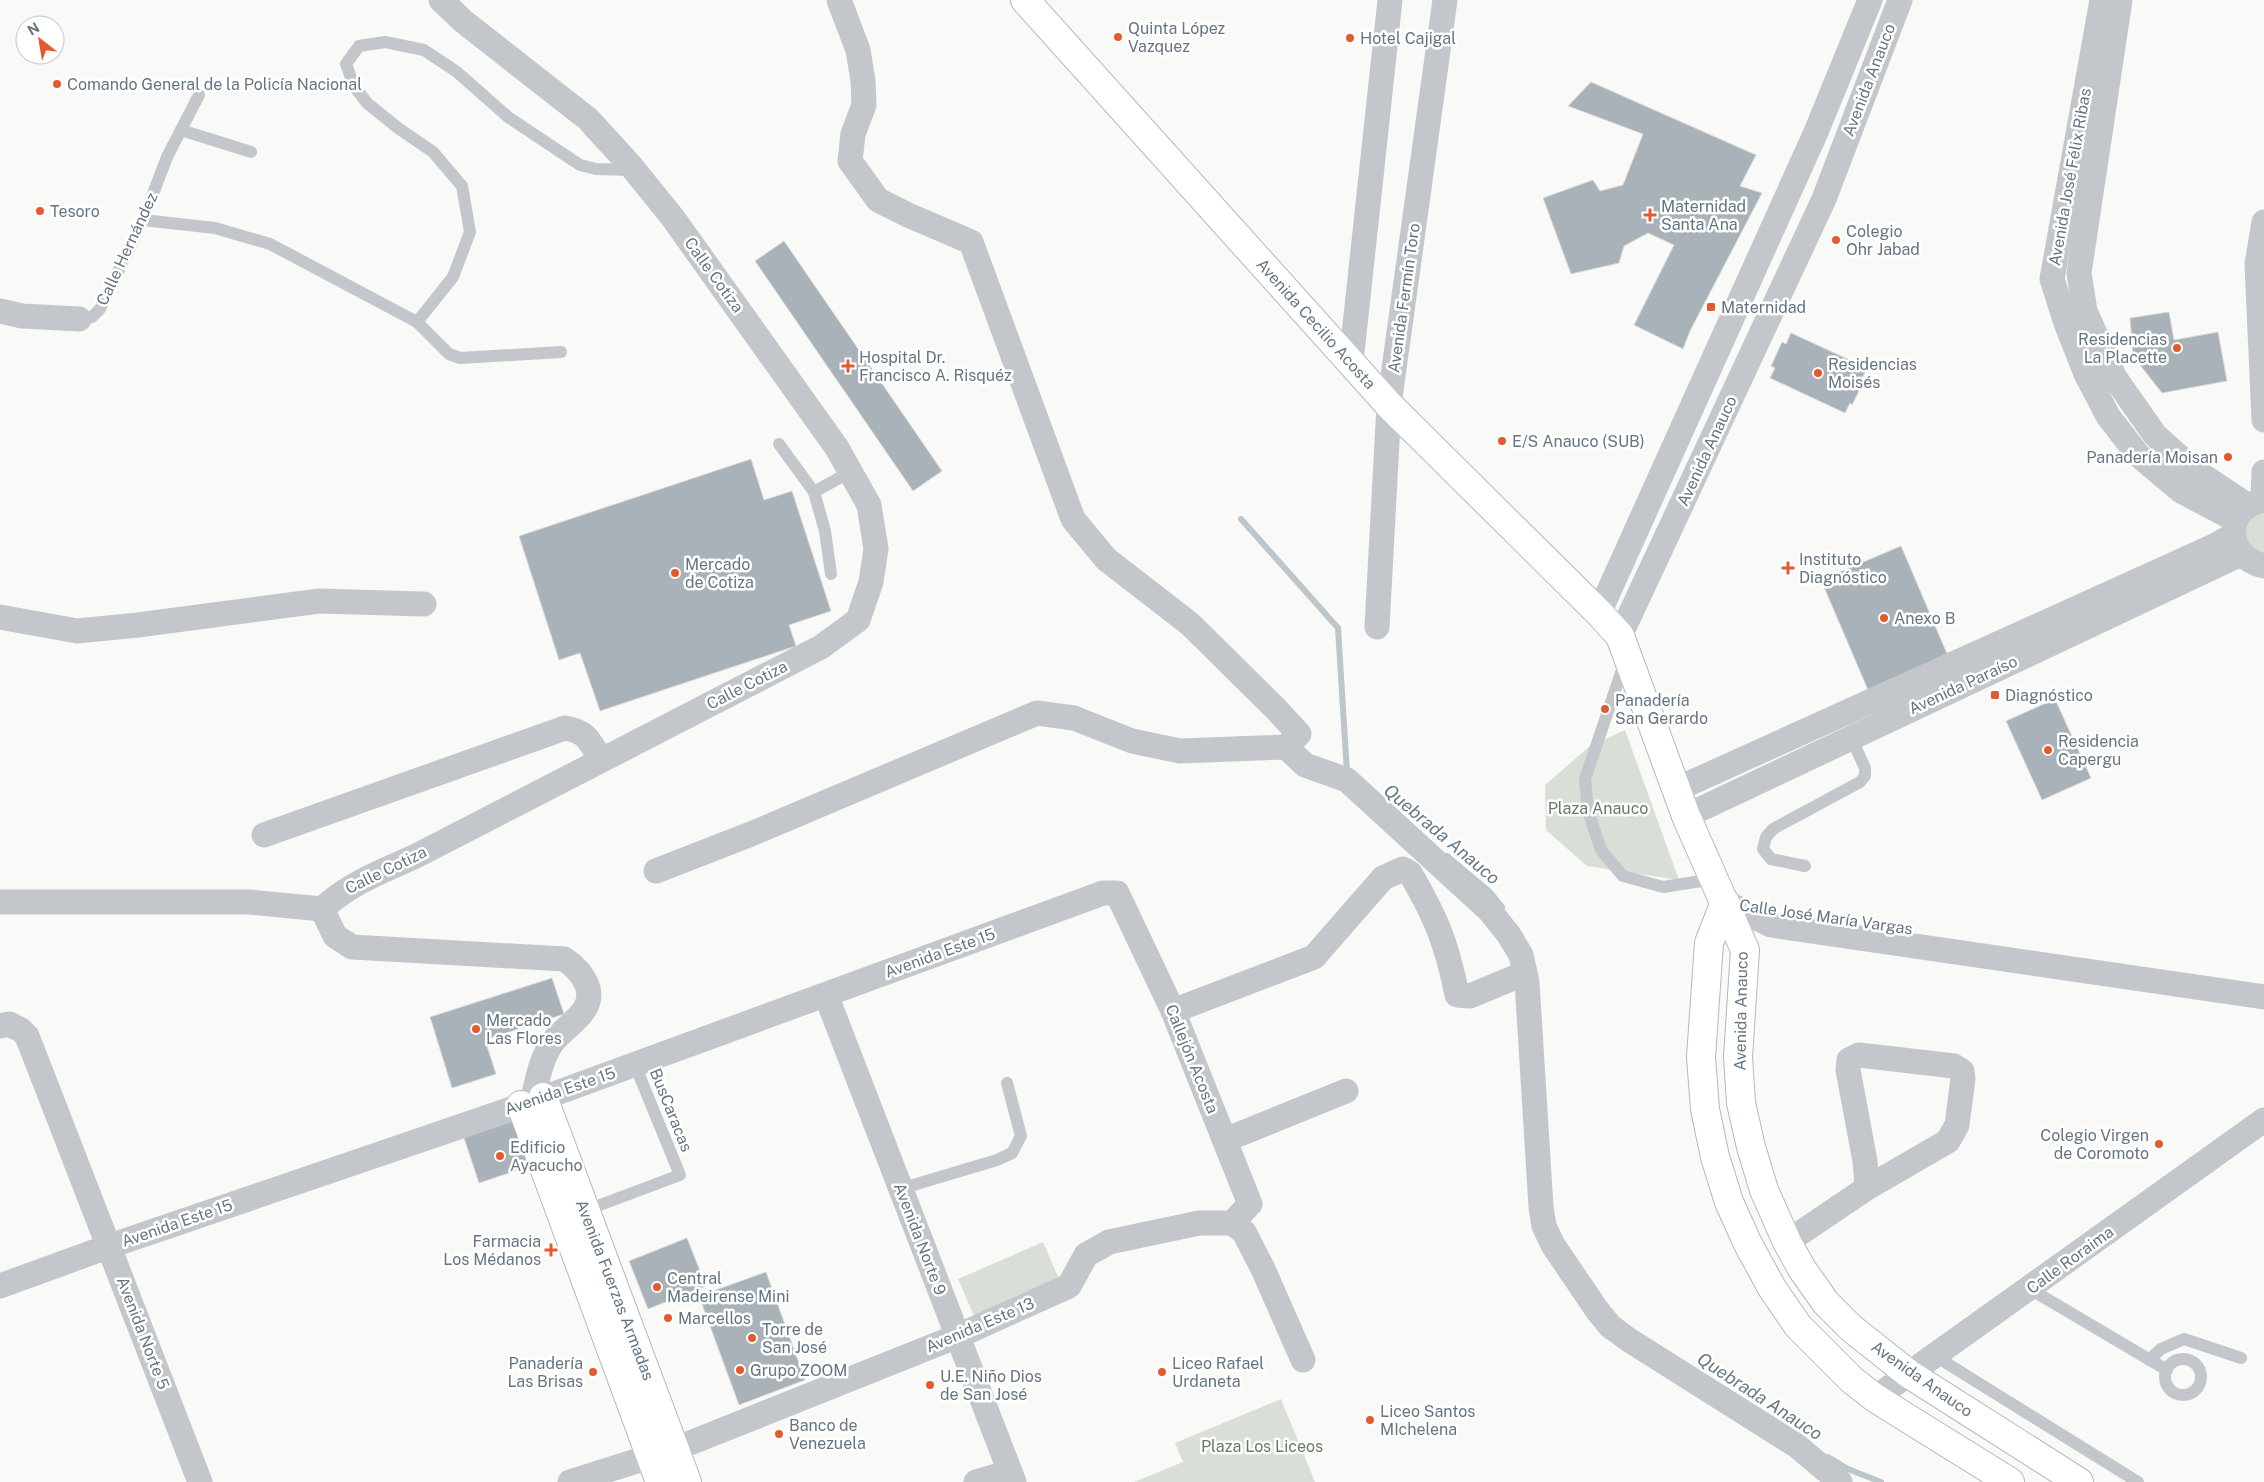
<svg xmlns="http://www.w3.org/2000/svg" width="2264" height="1482" viewBox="0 0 2264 1482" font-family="'Public Sans',sans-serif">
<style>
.green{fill:#d9ded6}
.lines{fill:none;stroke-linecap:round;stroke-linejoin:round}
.stream{stroke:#bcc6cb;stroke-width:6}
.building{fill:#a9b2b8;stroke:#dbdbd9}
.secondary-casing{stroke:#b3b9be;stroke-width:30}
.lane{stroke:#c3c7cb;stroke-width:12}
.street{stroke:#c3c7cb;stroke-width:25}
.secondary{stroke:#fff;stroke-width:28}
.poi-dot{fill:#e25b2f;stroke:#fff;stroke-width:2}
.labels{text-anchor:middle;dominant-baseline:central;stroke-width:5;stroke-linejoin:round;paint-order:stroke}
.poi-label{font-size:16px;fill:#657582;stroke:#fff;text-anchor:start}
.street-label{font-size:16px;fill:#657582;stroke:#fff}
.park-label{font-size:16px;fill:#677a64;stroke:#fff}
.water-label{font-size:18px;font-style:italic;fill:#657a83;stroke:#fff}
</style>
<rect width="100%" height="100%" fill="#f9f9f7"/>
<g class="green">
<polygon points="2264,504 2264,561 2250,556 2241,521"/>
<polygon points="1625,730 1679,880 1587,866 1546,830 1545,785 1589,747"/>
<polygon points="1043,1242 1060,1281 975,1318 958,1279"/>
<polygon points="1281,1399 1315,1482 1134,1482 1183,1462 1175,1443"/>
</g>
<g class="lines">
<g class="stream">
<polyline points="1241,519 1338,628 1347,773"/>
<polyline points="1447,856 1490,892 1502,907"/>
<polyline points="1828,1457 1848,1469 1881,1482"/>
</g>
</g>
<g class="building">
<polygon points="1591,82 1756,155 1740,186 1762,193 1690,331 1683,349 1634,325 1674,245 1648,233 1624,246 1619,263 1571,274 1543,198 1593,180 1600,191 1623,185 1643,134 1568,106"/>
<polygon points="784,241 942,471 913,491 755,261"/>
<polygon points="2169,312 2174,340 2218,332 2227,381 2162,393 2133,356 2130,318"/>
<polygon points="1791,333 1867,368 1862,378 1865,379 1852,405 1850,403 1845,413 1770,378 1775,368 1771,366 1782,342 1786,344"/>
<polygon points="751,459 764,500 792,491 831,611 789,625 796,646 600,711 580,653 559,660 519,536"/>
<polygon points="1901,546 1948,656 1868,690 1821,580"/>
<polygon points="2055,699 2091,778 2042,800 2006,721"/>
<polygon points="552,978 564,1014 485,1040 496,1074 452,1088 430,1017"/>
<polygon points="516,1114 533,1165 479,1183 462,1132"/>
<polygon points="687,1238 706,1286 648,1309 629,1261"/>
<polygon points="766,1272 805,1380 739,1405 699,1296"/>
</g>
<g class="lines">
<g class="secondary-casing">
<g id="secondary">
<polyline points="1025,0 1389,405 1599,613 1620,636 1686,816 1745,950 1738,1057 1741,1103 1751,1147 1764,1190 1787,1242 1802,1269 1826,1303 1851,1328 1909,1374 2079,1482"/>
<polyline points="1725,902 1709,943 1701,1057 1705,1109 1715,1157 1729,1202 1748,1244 1772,1288 1798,1326 1852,1380 1875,1398 2010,1482"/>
<polyline points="543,1097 687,1482"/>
<polyline points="521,1105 660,1482"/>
</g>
</g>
<g class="lane">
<polyline points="181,130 251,152"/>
<polyline points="143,220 215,228 270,244 417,322 449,354 460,358 561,352"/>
<polyline points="79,319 92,317 100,309 143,220 167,157 199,95"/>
<polyline points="417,322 453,277 470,232 462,186 433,152 398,128 367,103 354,86 346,64 359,46 385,42 424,50 457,72 508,117 580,165 596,169 633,170"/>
<polyline points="779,444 814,492 825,531 831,574"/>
<polyline points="814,492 850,472"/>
<polyline points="1625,661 1585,779 1588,811 1601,850 1623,876 1663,887 1714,879"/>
<polyline points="1805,866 1771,859 1763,849 1766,837 1773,829 1860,782 1865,776 1865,768 1851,737"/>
<polyline points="900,1189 997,1160 1012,1153 1021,1136 1007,1083"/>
<polyline points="584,1211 680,1175 635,1065"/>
<polyline points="2030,1289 2167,1370"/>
<polyline points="1935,1356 2138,1482"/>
<circle cx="2183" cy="1377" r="18"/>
<polyline points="2149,1360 2161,1349 2184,1339 2241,1358"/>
</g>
<g class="street">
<polyline points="2102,0 2052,279 2066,323 2086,374 2108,416 2138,455 2181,491 2236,520"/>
<polyline points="2120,0 2079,273 2085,311 2115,378 2155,435 2194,470 2248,506"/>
<polyline points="2264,222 2257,264 2264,420"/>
<polyline points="0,311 22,316 79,319"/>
<polyline points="1351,362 1390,0"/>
<polyline points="2263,500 2264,472"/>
<path d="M2264 500C2223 507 2224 557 2264 566"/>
<polyline points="1599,613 1816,132 1870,0"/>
<polyline points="0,617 77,631 138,625 319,601 424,604"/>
<polyline points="1377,627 1389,405 1445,0"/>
<polyline points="1620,636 1824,199 1900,0"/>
<polyline points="1286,747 1305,765 1347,780 1490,911 1509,935 1521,955 1527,982 1541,1207 1544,1226 1553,1245 1597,1310 1610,1326 1629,1340 1797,1446 1840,1482"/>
<polyline points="1677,789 2212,547 2234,535"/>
<polyline points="1686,816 2241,554"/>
<path d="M264 835 565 728C588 732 589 741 601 760"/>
<polyline points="656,871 751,834 1037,713 1074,718 1132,741 1180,751 1286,747 1299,734 1276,709 1190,624 1106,559 1073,519 971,242 908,215 878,200 850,161 853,134 864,105 863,81 858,50 839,0"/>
<polyline points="0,902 249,902 322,909"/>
<polyline points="1725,902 1771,925 2264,997"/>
<path d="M322 909C350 883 381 872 416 856L821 647 858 620 871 582 876 549 869 505 837 448 673 218 631 166 588 119 463 21 441 0"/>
<path d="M322 909 335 936 352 947 564 959C575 966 582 973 587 985 597 1012 565 1025 552 1043 540 1060 537 1083 532 1102"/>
<polyline points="826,995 1014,1482"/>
<path d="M1173 1011 1314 957 1383 878 1403 869 1410 873C1436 917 1447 944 1457 995L1470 996 1525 973"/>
<polyline points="0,1026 9,1024 21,1030 27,1036 200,1482"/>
<polyline points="1225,1140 1346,1091"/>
<polyline points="1787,1242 1867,1188 1865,1161 1848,1070 1849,1060 1859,1055 1954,1066 1962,1071 1963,1078 1957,1125 1948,1141 1867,1188"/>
<polyline points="0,1286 110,1246 532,1102 1103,893 1117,893 1173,1011 1250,1204 1232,1223"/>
<polyline points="1875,1398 2264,1120"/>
<polyline points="570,1482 675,1449 958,1336 1069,1286 1086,1255 1109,1242 1199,1223 1232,1223 1244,1232 1263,1269 1303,1360"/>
<polyline points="976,1482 1010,1472"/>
</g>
<use href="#secondary" class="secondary"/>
</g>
<g class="poi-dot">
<circle cx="1118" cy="37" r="5"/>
<circle cx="1350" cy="38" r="5"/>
<circle cx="57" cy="84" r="5"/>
<circle cx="40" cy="211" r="5"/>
<path d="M1647.5 207.5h5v5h5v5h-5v5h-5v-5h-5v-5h5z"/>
<circle cx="1836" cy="240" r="5"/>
<rect x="1706" y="302" width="10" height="10" rx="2.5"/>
<circle cx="2177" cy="348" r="5"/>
<path d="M845.5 358.5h5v5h5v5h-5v5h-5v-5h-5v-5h5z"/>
<circle cx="1818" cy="373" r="5"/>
<circle cx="1502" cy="441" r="5"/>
<circle cx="2228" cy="457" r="5"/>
<path d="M1785.5 560.5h5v5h5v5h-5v5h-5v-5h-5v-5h5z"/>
<circle cx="675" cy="573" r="5"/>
<circle cx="1884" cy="618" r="5"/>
<rect x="1990" y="690" width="10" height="10" rx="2.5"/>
<circle cx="1605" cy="709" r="5"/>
<circle cx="2048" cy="750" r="5"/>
<circle cx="476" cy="1029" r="5"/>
<circle cx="2159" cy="1144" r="5"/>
<circle cx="500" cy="1156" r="5"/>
<path d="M548.5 1242.5h5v5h5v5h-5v5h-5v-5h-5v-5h5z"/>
<circle cx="657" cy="1287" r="5"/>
<circle cx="668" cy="1318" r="5"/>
<circle cx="752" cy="1338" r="5"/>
<circle cx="740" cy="1370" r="5"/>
<circle cx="593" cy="1372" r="5"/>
<circle cx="1162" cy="1372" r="5"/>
<circle cx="930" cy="1385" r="5"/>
<circle cx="1370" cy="1420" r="5"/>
<circle cx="779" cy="1434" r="5"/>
</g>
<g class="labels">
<g class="poi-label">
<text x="1128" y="28">Quinta López<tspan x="1128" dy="18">Vazquez</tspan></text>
<text x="1360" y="38">Hotel Cajigal</text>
<text x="67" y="84">Comando General de la Policía Nacional</text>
<text x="1661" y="206">Maternidad<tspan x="1661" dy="18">Santa Ana</tspan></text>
<text x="50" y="211">Tesoro</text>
<text x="1846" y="231">Colegio<tspan x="1846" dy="18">Ohr Jabad</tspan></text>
<text x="1721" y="307">Maternidad</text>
<text x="2167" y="339" text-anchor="end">Residencias<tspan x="2167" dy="18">La Placette</tspan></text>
<text x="859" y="357">Hospital Dr.<tspan x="859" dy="18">Francisco A. Risquéz</tspan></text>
<text x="1828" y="364">Residencias<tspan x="1828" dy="18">Moisés</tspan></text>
<text x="1512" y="441">E/S Anauco (SUB)</text>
<text x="2218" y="457" text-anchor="end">Panadería Moisan</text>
<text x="1799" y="559">Instituto<tspan x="1799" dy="18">Diagnóstico</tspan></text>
<text x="685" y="564">Mercado<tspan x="685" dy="18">de Cotiza</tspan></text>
<text x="1894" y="618">Anexo B</text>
<text x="2005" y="695">Diagnóstico</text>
<text x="1615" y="700">Panadería<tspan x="1615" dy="18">San Gerardo</tspan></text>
<text x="2058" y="741">Residencia<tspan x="2058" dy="18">Capergu</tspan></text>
<text x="486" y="1020">Mercado<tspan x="486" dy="18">Las Flores</tspan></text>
<text x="2149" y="1135" text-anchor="end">Colegio Virgen<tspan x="2149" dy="18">de Coromoto</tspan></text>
<text x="510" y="1147">Edificio<tspan x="510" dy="18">Ayacucho</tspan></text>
<text x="541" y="1241" text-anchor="end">Farmacia<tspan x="541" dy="18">Los Médanos</tspan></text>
<text x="667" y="1278">Central<tspan x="667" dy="18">Madeirense Mini</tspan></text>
<text x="678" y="1318">Marcellos</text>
<text x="762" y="1329">Torre de<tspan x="762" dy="18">San José</tspan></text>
<text x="583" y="1363" text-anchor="end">Panadería<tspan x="583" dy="18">Las Brisas</tspan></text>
<text x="1172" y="1363">Liceo Rafael<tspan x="1172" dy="18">Urdaneta</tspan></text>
<text x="750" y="1370">Grupo ZOOM</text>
<text x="940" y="1376">U.E. Niño Dios<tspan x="940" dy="18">de San José</tspan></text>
<text x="1380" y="1411">Liceo Santos<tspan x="1380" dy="18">MIchelena</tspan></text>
<text x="789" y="1425">Banco de<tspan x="789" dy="18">Venezuela</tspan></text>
</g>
<g class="street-label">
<text transform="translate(1869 80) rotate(-69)">Avenida Anauco</text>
<text transform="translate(2070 177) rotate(-80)">Avenida José Félix Ribas</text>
<text transform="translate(127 249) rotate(-65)">Calle Hernández</text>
<text transform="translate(714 275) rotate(54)">Calle Cotiza</text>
<text transform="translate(1404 298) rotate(-82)">Avenida Fermín Toro</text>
<text transform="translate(1316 324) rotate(48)">Avenida Cecilio Acosta</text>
<text transform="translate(1707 451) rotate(-65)">Avenida Anauco</text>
<text transform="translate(747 685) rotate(-27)">Calle Cotiza</text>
<text transform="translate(1963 685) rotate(-25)">Avenida Paraíso</text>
<text transform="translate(386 870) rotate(-26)">Calle Cotiza</text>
<text transform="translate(1826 917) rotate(8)">Calle José María Vargas</text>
<text transform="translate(940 953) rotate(-20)">Avenida Este 15</text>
<text transform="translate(1741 1011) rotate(-89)">Avenida Anauco</text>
<text transform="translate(1192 1059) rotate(68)">Callejón Acosta</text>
<text transform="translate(560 1091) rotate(-19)">Avenida Este 15</text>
<text transform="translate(671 1110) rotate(68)">BusCaracas</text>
<text transform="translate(177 1223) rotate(-19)">Avenida Este 15</text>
<text transform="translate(920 1239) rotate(69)">Avenida Norte 9</text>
<text transform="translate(2070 1260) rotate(-36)">Calle Roraima</text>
<text transform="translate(615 1290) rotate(69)">Avenida Fuerzas Armadas</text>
<text transform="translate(980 1325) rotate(-23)">Avenida Este 13</text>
<text transform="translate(143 1333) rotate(69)">Avenida Norte 5</text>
<text transform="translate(1922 1379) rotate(35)">Avenida Anauco</text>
</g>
<g class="park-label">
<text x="1598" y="808">Plaza Anauco</text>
<text x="1262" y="1446">Plaza Los Liceos</text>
</g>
<g class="water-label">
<text transform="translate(1442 834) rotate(40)">Quebrada Anauco</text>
<text transform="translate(1760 1396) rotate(33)">Quebrada Anauco</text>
</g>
</g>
<g transform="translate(40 40) rotate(329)"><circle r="24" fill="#ffffff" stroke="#c1c8cd"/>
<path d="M0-4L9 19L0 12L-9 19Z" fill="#e25b2f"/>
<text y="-8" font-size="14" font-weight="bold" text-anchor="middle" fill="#657582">N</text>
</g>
</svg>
